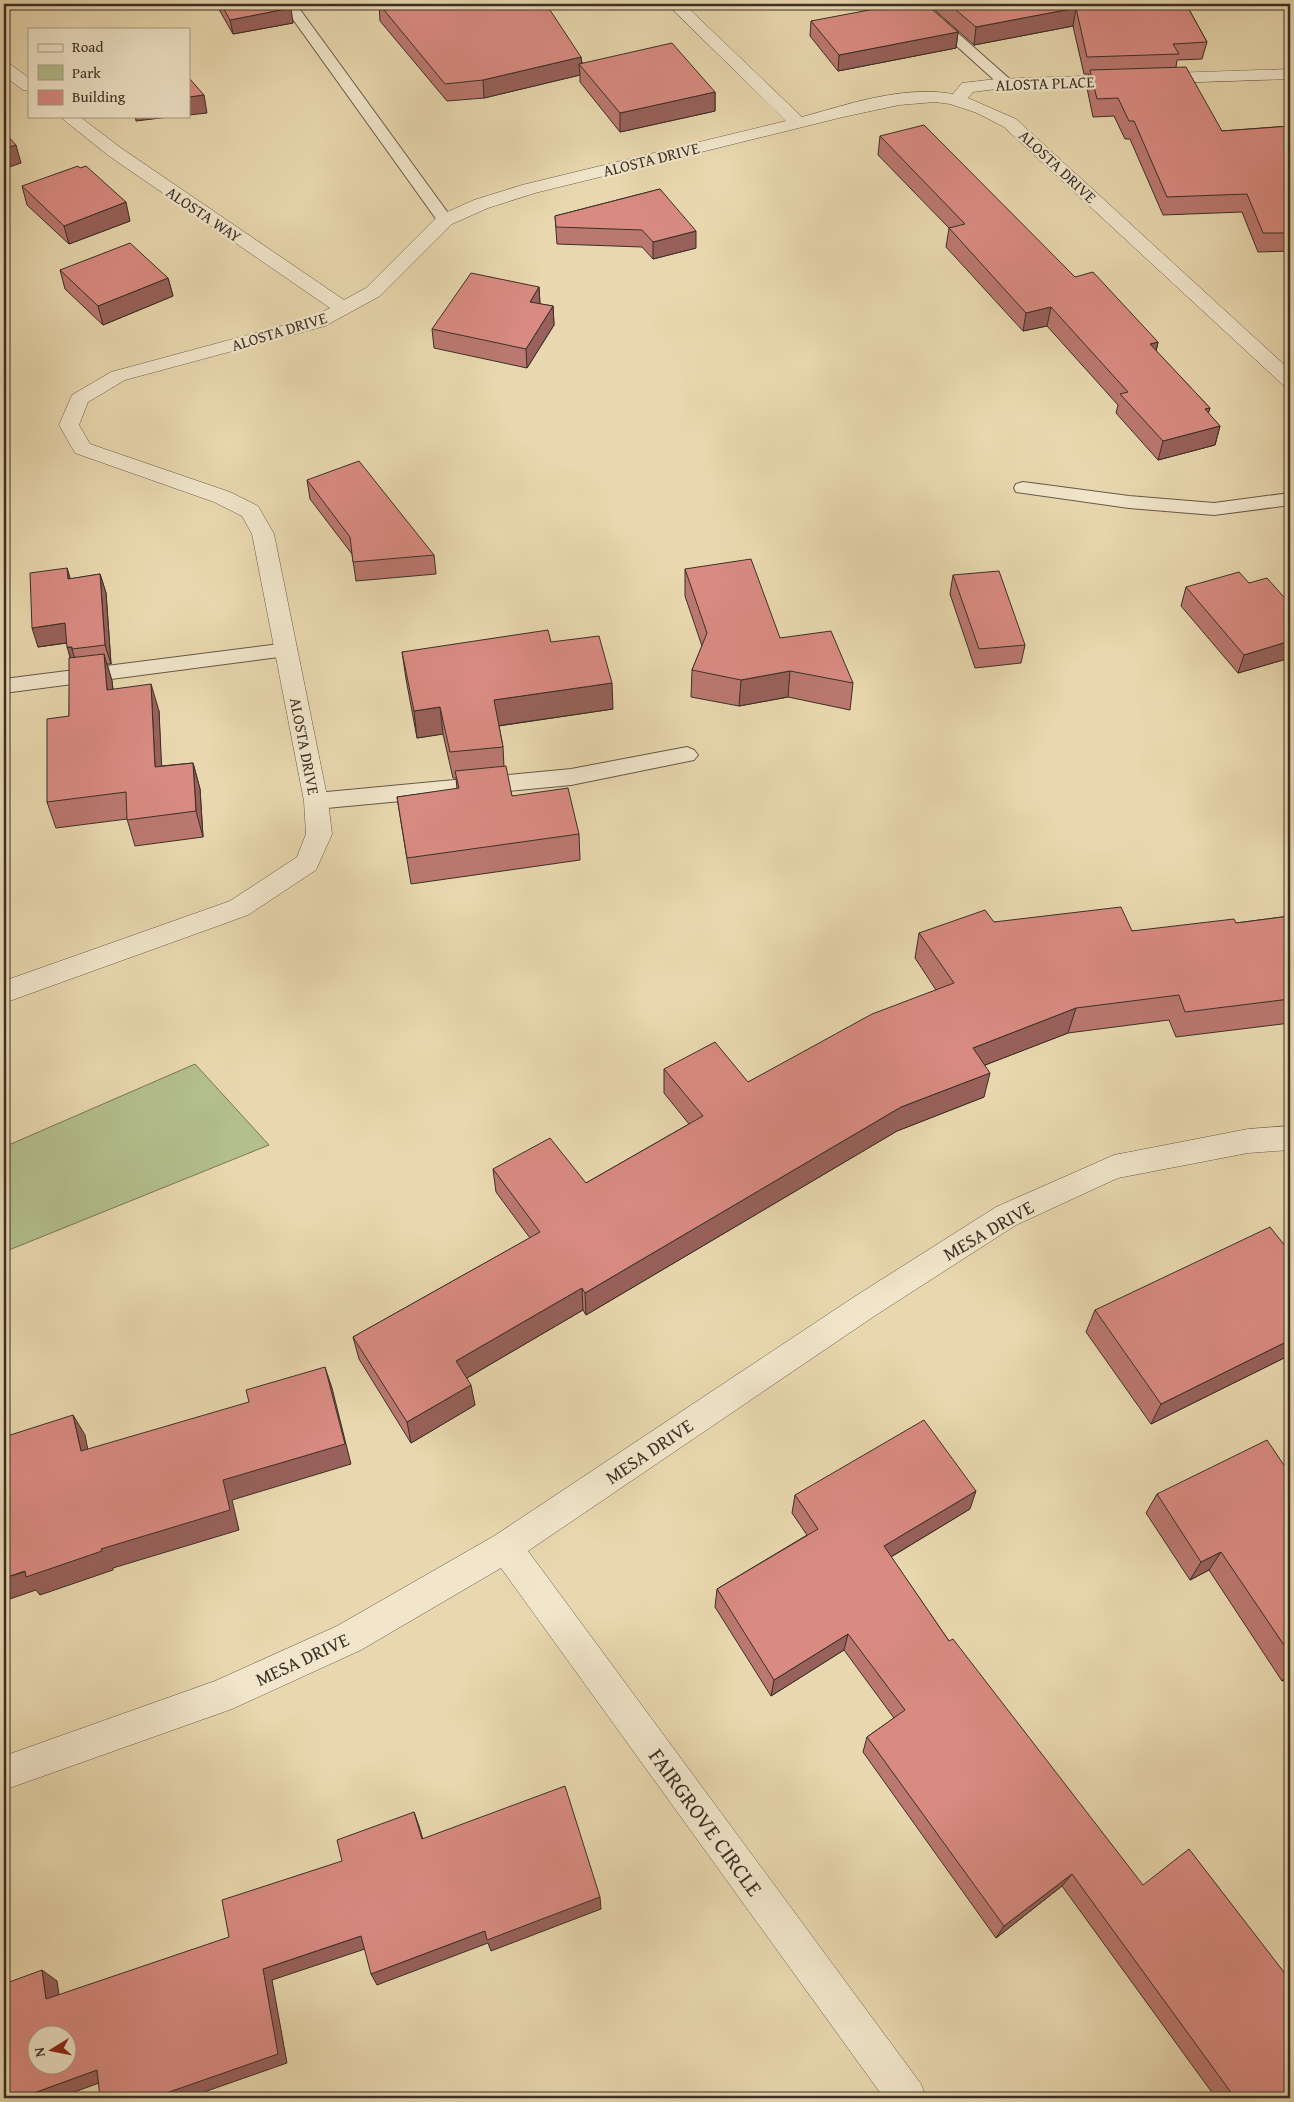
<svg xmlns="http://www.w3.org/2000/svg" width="1294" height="2102" viewBox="0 0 1294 2102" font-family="'Gentium Book Plus',serif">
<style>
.green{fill:#b3bf8d;stroke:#76775a}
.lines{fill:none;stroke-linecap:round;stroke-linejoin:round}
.lane-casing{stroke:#665948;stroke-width:2}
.street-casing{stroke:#665948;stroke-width:1}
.lane{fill:#f1e6cb;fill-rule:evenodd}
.street{fill:#f1e6cb;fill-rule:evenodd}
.wall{fill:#bb7870;stroke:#3a2f26}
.shaded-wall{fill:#98615b;stroke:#3a2f26}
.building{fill:#d98b82;stroke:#3a2f26;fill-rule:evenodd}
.labels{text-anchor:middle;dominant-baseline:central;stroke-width:4.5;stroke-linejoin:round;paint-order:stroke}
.far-street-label{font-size:16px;fill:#3a2f26;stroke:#f1e6cb}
.street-label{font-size:19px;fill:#3a2f26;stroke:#f1e6cb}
.near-street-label{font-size:22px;fill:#3a2f26;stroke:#f1e6cb}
</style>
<rect width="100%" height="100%" fill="#e9d8af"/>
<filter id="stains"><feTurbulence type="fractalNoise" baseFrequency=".004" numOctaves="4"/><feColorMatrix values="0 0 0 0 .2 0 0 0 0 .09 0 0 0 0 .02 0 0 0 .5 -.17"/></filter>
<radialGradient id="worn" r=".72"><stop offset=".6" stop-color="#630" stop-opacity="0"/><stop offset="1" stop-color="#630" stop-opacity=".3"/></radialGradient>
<polygon class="green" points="195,1064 269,1145 4,1252 4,1147"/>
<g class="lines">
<g class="lane-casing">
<g id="lane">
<polygon points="282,4 296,4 451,217 453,220 451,223 439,223"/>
<polygon points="910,4 925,4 1012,81 1014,84 1012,87 1002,87"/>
<polygon points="1023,482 1129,496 1214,503 1290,493 1290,505 1214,515 1129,508 1016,492 1014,488 1016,484"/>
<polygon points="287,643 294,645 297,650 294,655 4,693 4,679"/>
<polygon points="687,747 694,750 698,755 694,760 571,785 316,809 308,807 305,801 308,795 316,793 571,769"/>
</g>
</g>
<g class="street-casing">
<g id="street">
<path d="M667 4H684L802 117C849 104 904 85 953 94L962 83 996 79 1290 69V79L996 89 973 92 968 98 1016 119 1290 370V387L1283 385 1004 127 977 113 950 104 935 102 899 105 843 117 535 193 488 208 452 224 380 296 325 326 125 380 88 402 79 425 90 444 230 492 258 506 274 534 328 801 332 834 316 870 248 915 4 1003V981L230 901 297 857 306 834 304 801 252 534 242 516 214 502 75 453 59 425 72 395 111 372 311 318 330 308 109 156 59 116H79L121 148 344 300 366 288 438 216 474 200 522 185 786 121Z"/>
<polygon points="4,63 10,64 29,78 29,91 23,90 4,76"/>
<polygon points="1290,1126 1290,1150 1248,1153 1118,1178 1016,1225 876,1315 528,1551 921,2084 926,2098 884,2098 501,1568 361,1650 232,1709 4,1790 4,1756 215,1681 337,1626 494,1536 854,1297 996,1207 1114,1155 1248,1129"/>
</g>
</g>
<use href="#lane" class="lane"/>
<use href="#street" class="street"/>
</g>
<g class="wall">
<polygon points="216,4 288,4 293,23 233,34"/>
<polygon points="379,4 581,57 582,63 715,92 715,111 620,132 580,82 580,75 484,98 447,101 380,21"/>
<polygon points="928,4 1186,4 1207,42 1202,59 1177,60 1176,67 1222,131 1290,126 1290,251 1258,252 1242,212 1163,215 1130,139 1125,139 1114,116 1093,117 1087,88 1089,74 1084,74 1073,26 974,45"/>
<polygon points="811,21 958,32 956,48 838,71 810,36"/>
<polygon points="880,136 1075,277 1158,342 1156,351 1210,408 1208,413 1220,426 1215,445 1158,460 1116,413 1118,405 1047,326 1023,331 946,247 949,228 878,155"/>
<polygon points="22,186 130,221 69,244 27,205"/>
<polygon points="660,189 696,248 653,259 642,247 557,244 555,216"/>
<polygon points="60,270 168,278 173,296 103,325 65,289"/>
<polygon points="539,287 540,304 553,306 554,325 527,368 434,348 432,329"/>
<polygon points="307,480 434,555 436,574 356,581 352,554 310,499"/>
<polygon points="67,568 70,579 100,574 106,593 111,664 107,664 112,681 113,689 159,711 161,766 193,763 200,789 203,837 135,846 127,819 56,828 47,802 69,716 70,658 67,643 38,647"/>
<polygon points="685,569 780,638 853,683 850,710 788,697 739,706 691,697 692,670 702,646 685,596"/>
<polygon points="953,575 1025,645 1021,663 975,668 950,594"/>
<polygon points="1249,583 1290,604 1290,658 1238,673 1181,606 1186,587"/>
<polygon points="551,642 613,709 499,726 503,747 504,767 512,796 579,834 580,860 411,884 397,797 457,789 456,778 453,778 443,734 417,738 406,679 402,652"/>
<polygon points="1290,916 1290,1023 1176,1037 1169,1020 1068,1033 985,1065 984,1097 897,1131 586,1315 583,1310 467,1378 475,1405 411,1443 359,1359 353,1337 530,1238 496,1192 493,1169 586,1183 689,1124 664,1093 664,1069 748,1082 936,990 915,958 919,933 994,922 1132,931 1236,923"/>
<polygon points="1290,1252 1290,1355 1151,1424 1086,1332 1095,1310"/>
<polygon points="1290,1474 1290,1677 1282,1681 1209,1570 1190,1580 1146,1513 1157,1494"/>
<polygon points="795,1495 970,1509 891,1557 949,1641 1290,2098 1216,2098 1062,1886 996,1938 863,1752 867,1737 894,1718 844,1650 771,1696 715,1607 717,1589 807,1535 792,1513"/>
</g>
<g class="shaded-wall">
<polygon points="291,8 293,23 233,34 230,20"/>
<polygon points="1076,8 1073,26 974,45 976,27"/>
<polygon points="958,32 956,48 838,71 839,55"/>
<polygon points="581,57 582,66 579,64 580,75 484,98 483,80"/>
<polygon points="715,92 715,111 620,132 620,113"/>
<polygon points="204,95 207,113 189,115 189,97"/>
<polygon points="135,116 177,116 136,121"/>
<polygon points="16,145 21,163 4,169 4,149"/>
<polygon points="126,202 130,221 69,244 64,226"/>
<polygon points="696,231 696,248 653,259 653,242"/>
<polygon points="168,278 173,296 103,325 98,306"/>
<polygon points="539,287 540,306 530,302"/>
<polygon points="553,306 554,325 527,368 526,349"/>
<polygon points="1051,307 1047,326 1023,331 1026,313"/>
<polygon points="1158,342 1154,361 1150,344"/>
<polygon points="1210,408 1204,427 1205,409"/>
<polygon points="1220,426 1215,445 1158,460 1163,441"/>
<polygon points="67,568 73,587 68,579"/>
<polygon points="100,574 106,593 111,664 105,645"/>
<polygon points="65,623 72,642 38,647 32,628"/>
<polygon points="1290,641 1290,658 1238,673 1244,655"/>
<polygon points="67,647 72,647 72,649 77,666 73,666"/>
<polygon points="104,654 112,681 115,717 107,690"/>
<polygon points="790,671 788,697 739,706 741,680"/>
<polygon points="612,683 613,709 496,726 494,700"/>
<polygon points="151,684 159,711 163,794 155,767"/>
<polygon points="440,707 443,734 417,738 414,711"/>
<polygon points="193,763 200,789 203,837 196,811"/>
<polygon points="1076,1008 1068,1033 967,1072 973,1048"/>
<polygon points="990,1073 984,1097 897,1131 586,1315 585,1293 901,1107"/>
<polygon points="582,1288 583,1310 460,1382 456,1361"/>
<polygon points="1290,1340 1290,1355 1151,1424 1161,1404"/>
<polygon points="325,1367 332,1388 351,1464 232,1500 239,1530 113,1568 113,1570 40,1595 36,1590 4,1601 4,1578 101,1549 223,1480"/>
<polygon points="471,1385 475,1405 411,1443 407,1422"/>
<polygon points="73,1415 85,1435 92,1471 81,1451"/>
<polygon points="976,1491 970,1509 879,1564 884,1546"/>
<polygon points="1221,1552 1209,1570 1190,1580 1201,1562"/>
<polygon points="848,1634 844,1650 771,1696 774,1680"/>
<polygon points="1290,1672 1290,1677 1282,1681"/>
<polygon points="414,1812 419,1826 427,1853 422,1839"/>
<polygon points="1072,1874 1062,1886 996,1938 1004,1926"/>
<polygon points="600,1897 601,1909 491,1951 488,1943 377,1985 371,1974 485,1931"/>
<polygon points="361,1936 368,1948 272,1980 287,2063 187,2098 152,2098 263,1969"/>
<polygon points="42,1970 57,1981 61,2009 46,1999"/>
<polygon points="97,2070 110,2079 58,2098 20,2098"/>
</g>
<g class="building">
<polygon points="221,4 288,4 291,8 230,20"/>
<polygon points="379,4 546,4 581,57 483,80 445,84"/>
<polygon points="901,4 926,4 958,32 839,55 811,21"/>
<polygon points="949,4 1186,4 1207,42 1173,44 1179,54 1087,57 1076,8 976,27"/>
<polygon points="672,43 715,92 620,113 579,64"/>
<polygon points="1186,67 1222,131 1290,126 1290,233 1263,233 1247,194 1167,197 1134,121 1129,121 1118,98 1097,99 1090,70"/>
<polygon points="189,78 204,95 189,97"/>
<polygon points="924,125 1075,277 1093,272 1158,342 1150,344 1210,408 1205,409 1220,426 1163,441 1120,394 1128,392 1051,307 1026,313 949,228 965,224 880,136"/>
<polygon points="4,132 16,145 4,149"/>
<polygon points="78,166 80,168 86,166 126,202 64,226 22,186"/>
<polygon points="660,189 696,231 653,242 642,230 556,227 555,216"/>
<polygon points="130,243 168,278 98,306 60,270"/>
<polygon points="471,273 539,287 530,302 553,306 526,349 432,329"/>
<polygon points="359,461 434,555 353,562 350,537 307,480"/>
<polygon points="751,559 780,638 831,631 853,683 790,671 741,680 692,670 707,633 685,569"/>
<polygon points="67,568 68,579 100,574 105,645 72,649 72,647 67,647 65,623 32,628 30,573"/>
<polygon points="999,571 1025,645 979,649 953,575"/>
<polygon points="1239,572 1249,583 1267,578 1290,604 1290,641 1244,655 1186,587"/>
<polygon points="548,630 551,642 599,636 612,683 494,700 503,747 450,752 440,707 414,711 402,652"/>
<polygon points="104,654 107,690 151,684 155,767 193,763 196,811 127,820 126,792 47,802 47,719 69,716 69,658"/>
<polygon points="506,766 512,796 568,788 579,834 407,858 397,797 459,788 455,771"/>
<polygon points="1121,907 1132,931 1234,919 1236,923 1290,916 1290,999 1185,1012 1179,995 1076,1008 973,1048 990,1073 901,1107 585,1293 582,1288 456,1361 471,1385 407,1422 353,1337 540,1232 493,1169 550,1138 586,1183 703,1116 664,1069 715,1042 748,1082 872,1014 954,983 919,933 985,910 994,922"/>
<polygon points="1270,1227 1290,1252 1290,1340 1161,1404 1095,1310"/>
<polygon points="325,1367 345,1444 223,1480 230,1510 101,1549 102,1551 26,1577 25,1571 4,1578 4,1437 73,1415 81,1451 249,1402 246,1390"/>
<polygon points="924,1420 976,1491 884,1546 949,1641 953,1639 1143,1885 1189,1849 1290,1980 1290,2098 1235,2098 1072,1874 1004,1926 867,1737 905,1710 848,1634 774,1680 717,1589 818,1529 795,1495"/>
<polygon points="1267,1440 1290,1474 1290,1654 1221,1552 1201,1562 1157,1494"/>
<path d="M565 1786 600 1897 487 1940 485 1931 371 1974 361 1936 263 1969 278 2054 152 2098H100L97 2070 20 2098H4V1984L42 1970 46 1999 229 1937 222 1900 342 1861 337 1840 414 1812 422 1839ZM38 2034H68V2064H38Z"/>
</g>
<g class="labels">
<g class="far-street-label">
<text transform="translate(1045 83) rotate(-2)">ALOSTA PLACE</text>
<text transform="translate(651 159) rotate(-14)">ALOSTA DRIVE</text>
<text transform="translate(1058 166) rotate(43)">ALOSTA DRIVE</text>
<text transform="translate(204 214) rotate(34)">ALOSTA WAY</text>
<text transform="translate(279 331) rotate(-17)">ALOSTA DRIVE</text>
<text transform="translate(305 746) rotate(79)">ALOSTA DRIVE</text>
</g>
<g class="street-label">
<text transform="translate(988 1230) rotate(-30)">MESA DRIVE</text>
<text transform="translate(649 1451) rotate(-34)">MESA DRIVE</text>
<text transform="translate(302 1659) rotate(-25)">MESA DRIVE</text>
</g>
<g class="near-street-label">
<text transform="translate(706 1822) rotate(54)">FAIRGROVE CIRCLE</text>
</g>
</g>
<rect width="1294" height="2102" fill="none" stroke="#e9d8af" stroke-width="20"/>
<rect x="5" y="5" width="1284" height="2092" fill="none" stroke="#3a2f26" stroke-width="2.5"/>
<rect x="10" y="10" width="1274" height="2082" fill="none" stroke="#3a2f26"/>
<rect x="28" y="28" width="162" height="90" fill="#f1e6cb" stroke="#a89d89"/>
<rect x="38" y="44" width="25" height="8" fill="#f1e6cb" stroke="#a89d89"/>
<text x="72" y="52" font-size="15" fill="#3a2f26">Road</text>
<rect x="38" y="65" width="25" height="15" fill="#b3bf8d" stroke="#a89d89"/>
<text x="72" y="78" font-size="15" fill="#3a2f26">Park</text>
<rect x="38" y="90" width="25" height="15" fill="#d98b82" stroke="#a89d89"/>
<text x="72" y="102" font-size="15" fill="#3a2f26">Building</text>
<g transform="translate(52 2050) rotate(260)"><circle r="24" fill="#f1e6cb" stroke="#a89d89"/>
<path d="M0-4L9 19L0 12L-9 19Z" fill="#8f2418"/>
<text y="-8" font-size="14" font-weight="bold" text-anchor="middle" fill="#3a2f26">N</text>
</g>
<rect width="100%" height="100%" filter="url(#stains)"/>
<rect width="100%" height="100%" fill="url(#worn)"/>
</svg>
